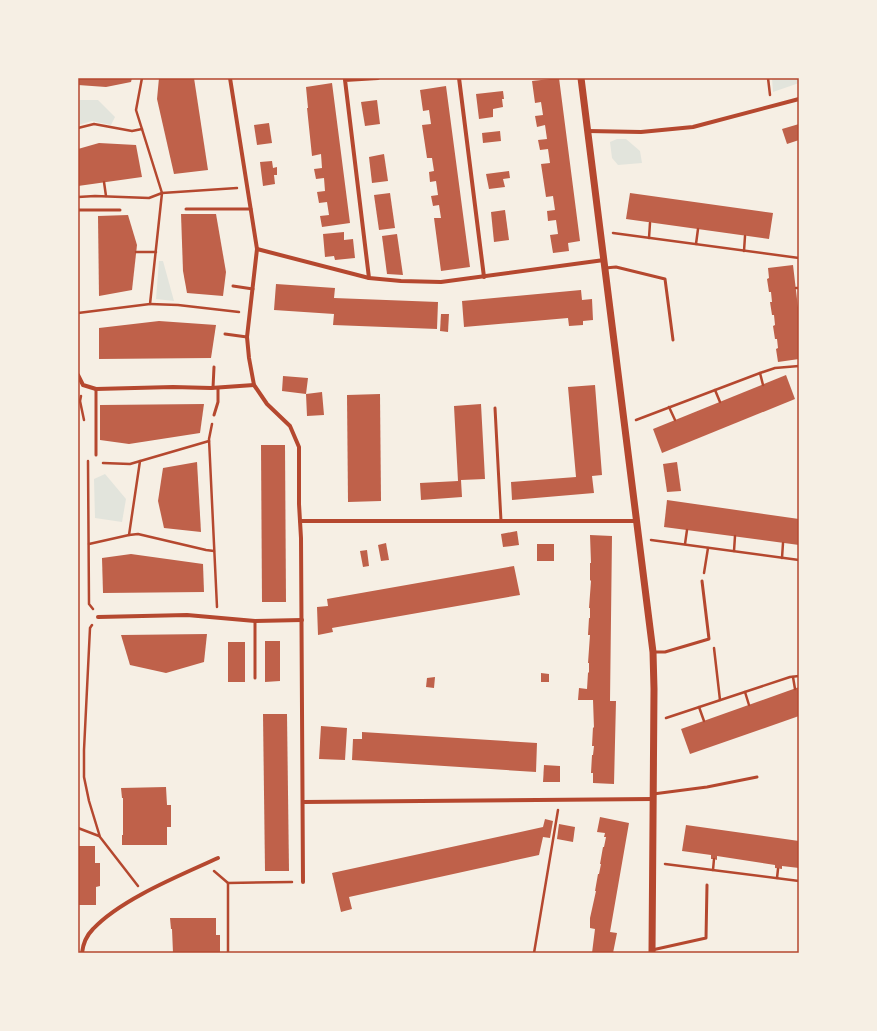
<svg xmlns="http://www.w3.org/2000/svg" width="877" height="1031" viewBox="0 0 877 1031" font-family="Barlow,sans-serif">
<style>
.green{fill:#e2e4dc}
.building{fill:#bf614a}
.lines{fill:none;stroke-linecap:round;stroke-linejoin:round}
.path{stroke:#b5482f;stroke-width:2.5}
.service{stroke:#b5482f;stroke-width:3}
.minor{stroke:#b5482f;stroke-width:4}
.tertiary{stroke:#b5482f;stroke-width:7}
.neatline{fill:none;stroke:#b5482f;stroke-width:1.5}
</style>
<rect width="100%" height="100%" fill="#f6efe4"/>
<g class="green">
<polygon points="772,78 799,78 799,83 773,92"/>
<polygon points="78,100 98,100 115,117 111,125 92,121 78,125"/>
<polygon points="617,139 626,139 640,151 642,163 618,165 612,158 610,142"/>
<polygon points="159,261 163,261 174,301 156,299"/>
<polygon points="105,474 126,499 122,522 95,518 94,479"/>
</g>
<g class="building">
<polygon points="78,78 132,78 131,82 106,87 78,85"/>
<polygon points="159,78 194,78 208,170 174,174 157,99"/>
<polygon points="559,78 580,241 568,243 569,251 553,253 550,235 558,234 556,220 548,221 547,211 555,210 553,196 546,197 541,164 550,163 548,149 540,150 538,140 547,139 545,125 537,127 535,116 543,115 541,102 535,103 532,81"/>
<polygon points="332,83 350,223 322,227 320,216 329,215 327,202 319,203 317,192 325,191 324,178 316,179 314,169 322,168 321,154 312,156 307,108 308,108 306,87"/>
<polygon points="446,86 470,267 441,271 434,218 441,218 439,205 433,206 431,196 438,195 436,181 430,182 429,172 434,171 432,158 427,158 422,125 431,124 429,110 423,111 420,90"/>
<polygon points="503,91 504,99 502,99 503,107 493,109 493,117 479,119 476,94"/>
<polygon points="377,100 380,124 365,126 361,102"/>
<polygon points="269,123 272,143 257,145 254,125"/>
<polygon points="799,124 799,140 787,144 782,129"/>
<polygon points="500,131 501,141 483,143 482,133"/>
<polygon points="99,143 136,145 142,177 78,186 78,149"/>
<polygon points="384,154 388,181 372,183 369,157"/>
<polygon points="272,161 273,168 277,167 277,175 274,175 275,184 263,186 260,162"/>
<polygon points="509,171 510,178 503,179 505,187 489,189 486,174"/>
<polygon points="390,193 395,228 379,230 374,195"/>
<polygon points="630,193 773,213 769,239 626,219"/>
<polygon points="505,210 509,240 494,242 491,212"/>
<polygon points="181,214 216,214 226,272 223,296 187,293 183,271"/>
<polygon points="128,215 137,245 132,290 99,296 98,216"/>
<polygon points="344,232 344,240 353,239 355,258 335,260 334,256 325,257 323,234"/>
<polygon points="397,234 403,275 387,274 382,236"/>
<polygon points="793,265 799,316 799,359 778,362 776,349 778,348 777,339 775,339 773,326 775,325 774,315 772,315 770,302 772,302 771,292 769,292 767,279 769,278 768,268"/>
<polygon points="276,284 335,288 334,298 438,302 437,329 333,325 334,314 274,310"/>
<polygon points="581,290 582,300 592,299 593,320 583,321 583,325 569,326 568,318 464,327 462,301"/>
<polygon points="441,314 449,314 448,332 440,331"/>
<polygon points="159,321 216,325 211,358 99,359 99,328"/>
<polygon points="786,375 795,399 662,453 653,429"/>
<polygon points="283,376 308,378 306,394 322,392 324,415 307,416 306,394 282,391"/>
<polygon points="595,385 602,475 592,476 594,493 512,500 511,482 576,477 568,387"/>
<polygon points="380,394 381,501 348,502 347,395"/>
<polygon points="204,404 200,433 129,444 100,440 100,405"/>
<polygon points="481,404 485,479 461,480 462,497 421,500 420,483 458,481 454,406"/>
<polygon points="261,445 285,445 286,602 262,602"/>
<polygon points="197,462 201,532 164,528 158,501 163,468"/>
<polygon points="677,462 681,491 667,492 663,464"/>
<polygon points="667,500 799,519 799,545 664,527"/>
<polygon points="517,531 519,545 503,547 501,534"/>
<polygon points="590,535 612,536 610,701 616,701 614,784 593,783 593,773 591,773 592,755 593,755 594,746 592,746 593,727 594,728 593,700 578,700 579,688 587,689 588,673 589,672 589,663 588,663 590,635 588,635 589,618 590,618 590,608 589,608 591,581 590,580 590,563 591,563"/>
<polygon points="386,543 389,560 381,561 378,545"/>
<rect x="537" y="544" width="17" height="17"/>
<polygon points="367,550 369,566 363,567 360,551"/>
<polygon points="131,554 203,564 204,592 103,593 102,558"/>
<polygon points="514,566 520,595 332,628 333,632 318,635 317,607 328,606 327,599"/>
<polygon points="207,634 204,662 166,673 130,665 121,635"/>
<polygon points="265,641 280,641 280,681 265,682"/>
<rect x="228" y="642" width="17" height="40"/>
<polygon points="541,673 549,674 549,682 541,682"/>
<polygon points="435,677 434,688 426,687 427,678"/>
<polygon points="799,687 799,716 690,754 681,729"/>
<polygon points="263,714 287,714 289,871 265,871"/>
<polygon points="321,726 347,728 345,760 319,759"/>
<polygon points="362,732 537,743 536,772 352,760 353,739 362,739"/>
<polygon points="544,765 560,766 560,782 543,782"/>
<polygon points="166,787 167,805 171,805 171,827 167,827 167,845 122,845 122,835 123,835 123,798 122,798 121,788"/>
<polygon points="600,817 629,823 610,932 617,933 613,953 592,953 595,929 590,928 590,918 596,891 595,891 598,874 599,874 601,864 600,864 603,847 604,847 606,837 604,837 605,833 597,832"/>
<polygon points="545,819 553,821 550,838 543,837 539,855 349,897 352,909 341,912 332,873 543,827"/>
<polygon points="559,824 575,827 573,842 557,839"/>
<polygon points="686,825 799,841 799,868 782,866 782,869 775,868 775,865 717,856 717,860 714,859 711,859 711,855 682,851"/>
<polygon points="78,846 95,846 95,863 100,863 100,886 96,887 96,905 78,905"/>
<polygon points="170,918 216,918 216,935 220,935 220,953 173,953 172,929 171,929"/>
</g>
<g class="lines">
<g class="path">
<polyline points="142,78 136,110 162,193 237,188"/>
<polyline points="768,78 770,95"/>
<polyline points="78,128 94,124 132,131 142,129"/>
<polyline points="104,182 106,196"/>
<polyline points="78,197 95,196 149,198 162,193 150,304 78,313"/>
<polyline points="613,233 799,258"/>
<polyline points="649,238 650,223"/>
<polyline points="696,244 698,229"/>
<polyline points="744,251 745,236"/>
<polyline points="136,252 156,252"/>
<polyline points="796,288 799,288"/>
<polyline points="150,304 178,305 239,312"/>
<polyline points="760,373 763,385"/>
<polyline points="715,390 720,402"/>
<polyline points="81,396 80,401 84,420"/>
<polyline points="669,407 675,420"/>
<polyline points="636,420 760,373 775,368 799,366"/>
<polyline points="212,424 209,439 217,607"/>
<polyline points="88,461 89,604 93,609"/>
<polyline points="103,463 130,464 209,441"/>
<polyline points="129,535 140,461"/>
<polyline points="651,540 799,560"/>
<polyline points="89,544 129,535 138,534 206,550 214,551"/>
<polyline points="685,544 687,530"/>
<polyline points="734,551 735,536"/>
<polyline points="782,558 783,543"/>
<polyline points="704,573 708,548"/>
<polyline points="92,625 90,628 84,750 84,777 89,801 100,837 138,886"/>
<polyline points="714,648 720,700"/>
<polyline points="793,677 795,689"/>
<polyline points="745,692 749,705"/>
<polyline points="699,707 704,721"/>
<polyline points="666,718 790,677 799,676"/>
<polyline points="78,828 99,836"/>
<polyline points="665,864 799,881"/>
<polyline points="713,870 714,859"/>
<polyline points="214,871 228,883 292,882"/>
<polyline points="777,878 778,869"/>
<polyline points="228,953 228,883"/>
<polyline points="534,953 558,810"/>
</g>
<g class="service">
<polyline points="186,209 251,209"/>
<polyline points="78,210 120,210"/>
<polyline points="605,268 616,267 665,279 673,340"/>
<polyline points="233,286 253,289"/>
<polyline points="225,334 247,337"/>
<polyline points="213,388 214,367"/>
<polyline points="96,389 96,455"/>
<polyline points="495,408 501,521"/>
<polyline points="214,415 218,402 218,388"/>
<polyline points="653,652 665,652 709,639 702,581"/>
<polyline points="255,678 255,621"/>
<polyline points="653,794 707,787 757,777"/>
<polyline points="652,950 706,938 707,885"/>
</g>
<g class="minor">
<polyline points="230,78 257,249 247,337 249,358 254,385 267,404 290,426 299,447 299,504 301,538 303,882"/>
<polyline points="459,78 484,277"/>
<polyline points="588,131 641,132 693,127 799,99"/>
<polyline points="257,249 369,278 401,281 441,282 604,260"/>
<polyline points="369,278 345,80 378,78"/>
<polyline points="78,375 83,385 96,389 173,387 211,388 254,385"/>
<polyline points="300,521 636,521"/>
<polyline points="98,617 187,615 255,621 302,620"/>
<polyline points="303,802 653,799"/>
<path d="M82 953C83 944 87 935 93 929 121 899 181 875 218 858"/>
</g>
<polyline class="tertiary" points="581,78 653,652 654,689 652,953"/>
</g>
<rect width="877" height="1031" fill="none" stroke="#f6efe4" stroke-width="158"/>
<rect x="79" y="79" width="719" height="873" class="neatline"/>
</svg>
